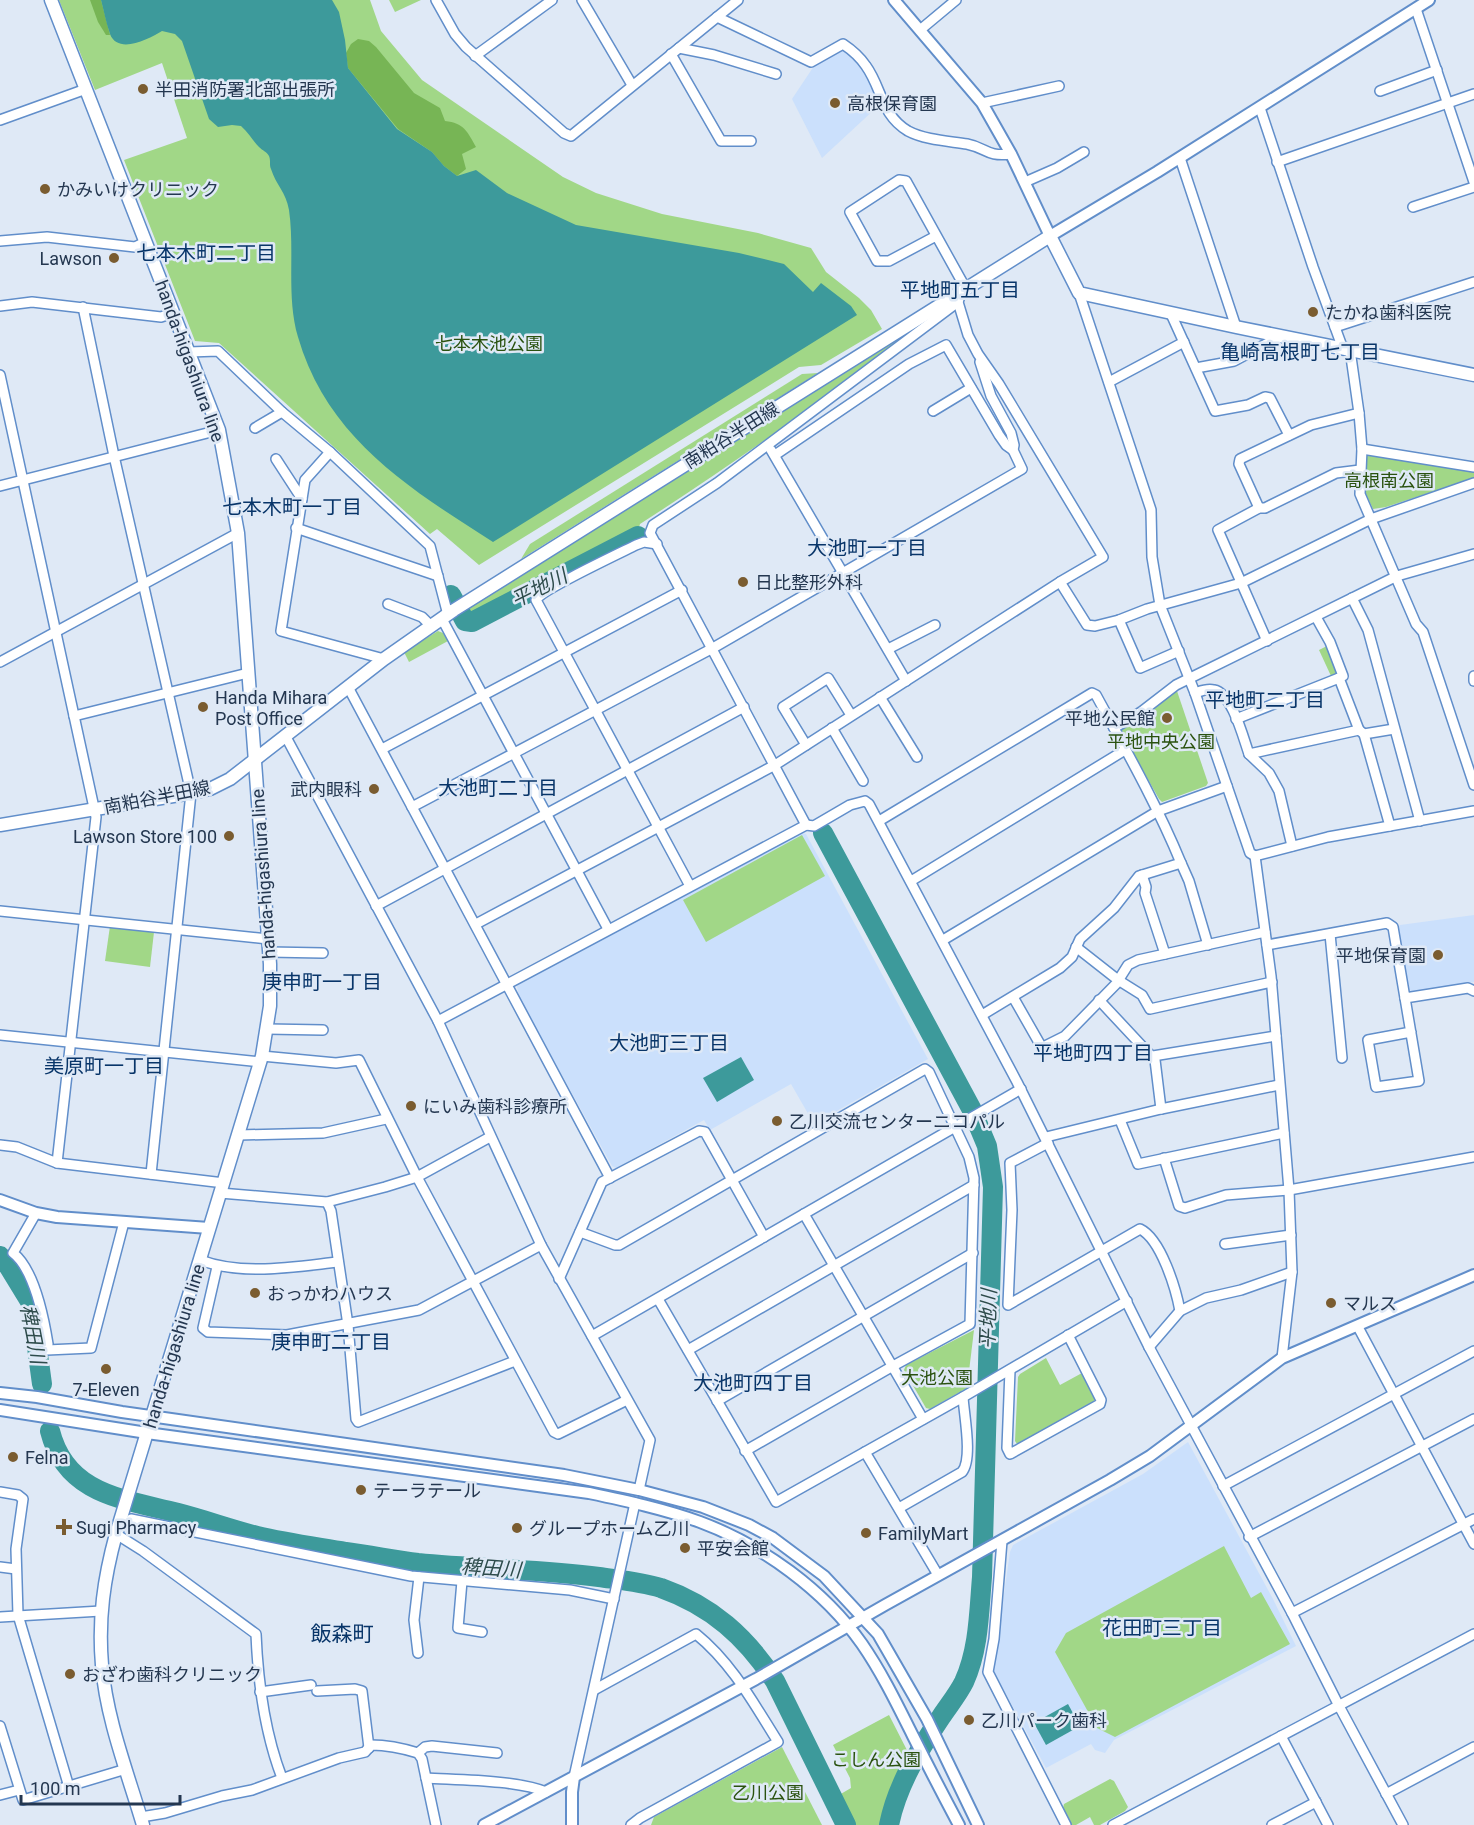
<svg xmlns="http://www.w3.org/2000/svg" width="1474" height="1825" viewBox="0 0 1474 1825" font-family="Roboto,'Noto Sans JP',sans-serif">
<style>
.built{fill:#cbe0fc}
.green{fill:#a1d787}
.forest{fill:#77b555}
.water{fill:#3d9a9b}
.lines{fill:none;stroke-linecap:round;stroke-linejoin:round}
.river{stroke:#3d9a9b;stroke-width:20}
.minor-casing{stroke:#618eca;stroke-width:12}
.tertiary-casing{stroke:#618eca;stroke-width:14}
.secondary-casing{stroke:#618eca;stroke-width:15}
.minor{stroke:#fff;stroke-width:9}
.tertiary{stroke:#fff;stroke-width:10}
.secondary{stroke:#fff;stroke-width:12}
.poi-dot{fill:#7a5c30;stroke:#dfe9f6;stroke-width:2}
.labels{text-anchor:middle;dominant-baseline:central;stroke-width:5;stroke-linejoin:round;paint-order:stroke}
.poi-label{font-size:18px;fill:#243750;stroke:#dfe9f6;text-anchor:start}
.park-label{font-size:18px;fill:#2a520f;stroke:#dfe9f6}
.street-label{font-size:18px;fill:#243750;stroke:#dfe9f6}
.neighbourhood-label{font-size:20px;fill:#083569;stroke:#dfe9f6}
.water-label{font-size:20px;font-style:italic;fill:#2e4c4c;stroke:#dfe9f6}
.quarter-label{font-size:21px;fill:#083569;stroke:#dfe9f6}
</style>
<rect width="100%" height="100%" fill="#dfe9f6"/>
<g class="built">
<polygon points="842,47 848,50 853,59 858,62 870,81 876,108 822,158 792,99 818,60"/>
<polygon points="801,833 806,834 928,1059 814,1124 791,1084 710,1130 704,1120 616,1168 612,1166 519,997 517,986 524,979"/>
<polygon points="1474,915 1474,982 1412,992 1408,989 1398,928 1400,925"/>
<polygon points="1188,1442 1273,1599 1296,1646 1114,1740 1105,1753 1095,1750 1091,1744 1046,1768 993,1670 1010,1552 1013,1545 1143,1474"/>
</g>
<g class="green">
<polygon points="59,0 370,0 381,31 422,80 563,177 596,193 662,214 758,233 811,248 826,272 859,298 871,310 882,329 821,365 799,367 479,565 437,529 430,534 219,343 195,341 124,160 187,138 162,63 95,90"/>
<polygon points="389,0 421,0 395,12"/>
<path d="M926 321C834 393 738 461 640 524L637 534 473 618 464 610Z"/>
<polygon points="818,373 521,559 530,544 802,374"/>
<polygon points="1370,453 1474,469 1474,478 1386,507 1373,509 1364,490 1365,458"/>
<polygon points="438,631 443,633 448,641 409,662 404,652"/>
<polygon points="1329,645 1339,673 1331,676 1319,650"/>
<polygon points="1176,688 1208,783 1206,786 1162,802 1159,799 1119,728"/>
<polygon points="802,835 825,876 706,942 683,900"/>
<polygon points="110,926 154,932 150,967 105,961"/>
<polygon points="974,1330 967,1388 930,1409 926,1408 904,1370 906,1365"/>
<polygon points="1046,1358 1060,1385 1082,1373 1095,1398 1094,1403 1017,1444 1015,1441 1018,1377 1020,1374"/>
<polygon points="1224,1546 1251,1598 1261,1592 1290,1644 1115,1737 1097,1728 1055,1652 1066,1633"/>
<polygon points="889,1715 911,1758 895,1794 886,1825 854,1825 839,1795 851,1788 850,1778 833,1745"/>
<polygon points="782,1747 822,1825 651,1825 654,1817"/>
<polygon points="1110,1779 1114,1781 1128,1807 1125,1811 1100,1825 1094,1825 1090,1817 1076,1825 1072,1825 1063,1808 1064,1804"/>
</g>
<g class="forest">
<polygon points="90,0 101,0 110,35 106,35 98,22"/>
<path d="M358 39 369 41 376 47 414 93 440 108 445 121C464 123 467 131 476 147L462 154 466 169 457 176 444 166 432 152 398 129 348 68 346 53 351 44Z"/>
</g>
<g class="water">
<path d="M101 0H332L339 12 345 40 348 68 397 129 432 152 444 166 457 176 476 170 507 193 576 225 739 253 784 264 813 292 821 283 851 306 857 315 493 542C410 489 327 438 298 337 286 296 295 252 289 210 286 192 276 185 271 169 269 165 271 161 269 156 266 151 263 151 259 147 253 141 249 133 241 126L232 125 218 127 209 119 182 41 175 34 162 31C149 39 118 55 110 34 106 23 104 11 101 0Z"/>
<polygon points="741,1057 754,1080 717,1102 703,1078"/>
<polygon points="1068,1704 1080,1726 1046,1745 1034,1723"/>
</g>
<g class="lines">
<g class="river">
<polyline points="451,595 465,621 472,622 638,536"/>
<path d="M823 833 972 1110 987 1146 993 1187 982 1577C979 1612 979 1649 964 1682 958 1694 949 1705 941 1717 919 1750 897 1785 889 1825"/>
<polyline points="0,1256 9,1267 31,1303 42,1384"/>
<path d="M50 1431C66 1495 124 1499 178 1513 205 1520 230 1529 257 1536 286 1543 317 1547 346 1552 370 1555 394 1560 418 1563 478 1569 539 1569 599 1577 620 1580 641 1582 661 1588 712 1606 746 1637 775 1681L846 1825"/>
</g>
<g class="minor-casing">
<g id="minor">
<polyline points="436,0 455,34 466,47 564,133 571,136 738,0"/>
<polyline points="582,0 632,85"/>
<polyline points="1416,9 1474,182"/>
<path d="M717 17 811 62 843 44C852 50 860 57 866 66 882 88 881 115 908 131 925 140 948 141 967 144 987 148 986 157 1011 154"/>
<polyline points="920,30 956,0"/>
<polyline points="679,48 714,55 776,74"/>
<polyline points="671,54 721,141 751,141"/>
<polyline points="475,56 552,0"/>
<polyline points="1380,91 1437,70"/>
<polyline points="982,103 1059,86"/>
<polyline points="1260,108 1313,267 1343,349"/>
<polyline points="0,120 86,89"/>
<polyline points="1180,158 1236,327"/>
<polyline points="1277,162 1474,94"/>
<polyline points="1025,182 1057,168 1084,152"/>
<polyline points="1413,207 1474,187"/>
<polyline points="936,236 889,261 877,261 850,212 899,180 906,181 966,289"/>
<polyline points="0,241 47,237 135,247 145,242"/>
<polyline points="1079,293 1151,510 1152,557 1160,605 1195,693 1250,853 1255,856"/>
<polyline points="0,306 32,302 161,317 173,313"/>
<polyline points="83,307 114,456 191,793 151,1174"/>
<polyline points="1171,314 1215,411 1248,405 1265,397 1270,398 1289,435"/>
<polyline points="1335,327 1474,282"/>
<polyline points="1350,350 1359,413 1362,449 1360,494 1416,624 1423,632 1474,785"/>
<polyline points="189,352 218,351 282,412 330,452 305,480 281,631 384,659"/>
<polyline points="1196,368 1234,361 1281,336"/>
<polyline points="0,375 96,817 57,1163"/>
<polyline points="1109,382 1184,342"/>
<polyline points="933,411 971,388"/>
<polyline points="255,428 282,412"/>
<polyline points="1362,449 1474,467"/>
<polyline points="771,450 906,681"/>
<polyline points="330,452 430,546 448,615"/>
<polyline points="775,455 909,364 946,345 999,435 1006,445 1013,450"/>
<polyline points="276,459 302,499"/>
<polyline points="0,486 219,430"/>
<polyline points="1259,508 1239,464 1240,459 1311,425 1359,413"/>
<polyline points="296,528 438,576"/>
<path d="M657 544 644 542 636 545C620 553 541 590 536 600L690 886"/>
<polyline points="1060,582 1087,625 1095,626 1119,620 1147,609 1241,583 1371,519 1474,483"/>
<polyline points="1352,598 1368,630 1420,821"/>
<polyline points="388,604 422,617 431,626"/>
<polyline points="1316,617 1330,642 1343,676 1339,678 1359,730"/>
<polyline points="442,619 608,929"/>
<polyline points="1119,620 1140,668 1179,651"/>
<polyline points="1267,641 1218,530 1259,508 1265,508 1336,473 1360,470"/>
<polyline points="888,649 935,625"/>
<polyline points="0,662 238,533"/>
<polyline points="1474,676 1474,681"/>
<polyline points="348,687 610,1178"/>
<path d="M1195 693C1201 691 1207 688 1214 690 1232 693 1243 737 1249 754L1359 730 1364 734 1394 729"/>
<polyline points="880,697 917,757"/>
<polyline points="74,716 248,673"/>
<polyline points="1236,719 1339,678"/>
<polyline points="832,728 863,781"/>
<polyline points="1114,728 1141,712 1176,685 1397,576 1474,554"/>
<polyline points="1364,734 1390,826"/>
<polyline points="286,737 438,1021 541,1245 650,1440 639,1490"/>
<polyline points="806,745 783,707 828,678 851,715"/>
<polyline points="382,749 682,590"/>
<polyline points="1249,754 1269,773 1279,791 1292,846"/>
<polyline points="412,807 713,648 1022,469 1013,450 1014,445 1011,433 991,396 980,362"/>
<path d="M879 821 1092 693 1096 695C1126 750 1157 805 1181 863L1139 876 1114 908 1080 939 1072 957 1060 968 982 1015"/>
<polyline points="806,825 650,533 653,525 717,483 958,302"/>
<polyline points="1255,856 1271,976 1289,1190 1292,1272 1282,1358"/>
<polyline points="1255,856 1328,837 1474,811"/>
<polyline points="1181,863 1189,881 1208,945"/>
<polyline points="1142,875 1146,887 1145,893 1165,954"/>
<polyline points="911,881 1125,750"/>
<polyline points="376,906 744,707"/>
<polyline points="0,911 268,939"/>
<polyline points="476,924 775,765 1060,582 1103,557 999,384 978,354 968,335 958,302 961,293"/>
<polyline points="1330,934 1342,1058"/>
<polyline points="943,940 1158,811 1227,786"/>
<polyline points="1267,945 1387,923 1393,927 1405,998 1468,988 1474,991"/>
<polyline points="1076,947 1118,980 1142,995 1150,1009 1272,982"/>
<polyline points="269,952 323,953"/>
<polyline points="1013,997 1041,1046 1045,1046 1065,1036 1116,984 1128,965 1138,960 1265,932"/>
<polyline points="1405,998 1419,1081 1376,1087 1368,1040 1411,1032"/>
<polyline points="1099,1000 1155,1060 1161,1109"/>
<polyline points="438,1021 806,825 814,826 850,805 865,801 869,804 1017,1082 1149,1347 1292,1613 1339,1706 1403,1825"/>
<polyline points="267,1029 323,1030"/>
<polyline points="0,1035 260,1062"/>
<polyline points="262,1056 336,1063 359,1060 417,1177 554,1432 558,1434 627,1400"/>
<polyline points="1153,1056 1276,1036"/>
<polyline points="1120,1120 1138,1164 1284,1133"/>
<polyline points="239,1135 323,1133 386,1119"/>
<polyline points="1046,1137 1161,1109 1279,1085"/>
<path d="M1048 1143 1010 1163 1012 1210 1008 1305 1140 1229C1161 1239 1176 1289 1180 1311"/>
<polyline points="0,1145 17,1147 57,1163 224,1183"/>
<polyline points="1164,1158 1179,1206 1185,1208 1226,1195 1289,1190 1474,1157"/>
<polyline points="220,1193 327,1202 385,1187 417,1177 490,1137"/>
<polyline points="327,1202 331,1211 348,1325 356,1419 358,1422 515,1361"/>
<path d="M36 1213 13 1253C34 1269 44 1319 48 1344L47 1350 91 1348 124 1222"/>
<polyline points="804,1214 923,1419"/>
<polyline points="580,1232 615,1245 619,1245 925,1069 929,1072 969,1157 974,1178 970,1324 893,1366 745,1451"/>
<polyline points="1225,1244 1291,1235"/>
<path d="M200 1260C243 1276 293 1267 338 1262"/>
<polyline points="217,1267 203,1328 208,1332 287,1335 419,1310 541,1245"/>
<polyline points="559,1279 602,1182 699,1131 705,1132 764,1237"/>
<polyline points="658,1299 776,1502 963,1397 1127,1301"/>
<polyline points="1358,1327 1474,1544"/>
<polyline points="592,1336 1021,1089"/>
<polyline points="1149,1347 1180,1311 1206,1298 1241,1290 1292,1272"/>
<polyline points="688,1350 974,1185"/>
<polyline points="1010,1370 1007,1448 1010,1454 1100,1404 1101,1400 1068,1335"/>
<polyline points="717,1401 973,1253"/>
<polyline points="865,1452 938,1575"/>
<polyline points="1223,1486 1474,1351"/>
<polyline points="0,1492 18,1495 23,1499 16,1549 18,1615 69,1787"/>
<path d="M899 1508 962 1472C973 1459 964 1415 963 1397"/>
<polyline points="131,1519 411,1576 570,1590 614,1599"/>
<path d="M116 1534 143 1551 256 1634C258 1683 264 1731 282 1778"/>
<polyline points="1249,1537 1474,1419"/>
<polyline points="1002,1541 994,1639 988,1672 1066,1825"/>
<polyline points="0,1567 16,1569"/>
<polyline points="462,1581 458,1628 482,1632"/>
<polyline points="1292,1613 1474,1519"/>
<polyline points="0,1617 101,1611"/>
<polyline points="418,1653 414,1620 419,1577"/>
<path d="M594 1690 696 1634C732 1663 754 1704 778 1742L640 1818 631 1825"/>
<polyline points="317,1691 355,1689 362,1691 369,1748"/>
<polyline points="260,1692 311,1685"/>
<polyline points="0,1726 23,1800 126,1769"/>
<polyline points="1281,1736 1328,1825"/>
<polyline points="418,1753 425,1747 432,1746 497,1753"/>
<polyline points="574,1777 635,1503"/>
<path d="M426 1778C459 1780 517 1780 546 1792"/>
<polyline points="1386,1794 1474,1747"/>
<polyline points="0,1795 19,1790"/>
<path d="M141 1817 165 1813 222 1796 252 1790 339 1758 365 1752 371 1745C388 1745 402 1748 418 1753L422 1759 436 1825"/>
<polyline points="1113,1825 1474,1634"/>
<polyline points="1272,1825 1316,1802"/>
</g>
</g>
<g class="tertiary-casing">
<g id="tertiary">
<polyline points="894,0 982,103 1011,154 1050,236 1157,172 1429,0"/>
<polyline points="0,1200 36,1213 57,1217 209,1228"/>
<polyline points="0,1393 37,1397 122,1412 564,1475 639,1490 703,1507 749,1525 773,1538 824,1576 878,1634 927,1719 978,1825"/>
<path d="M0 1410 147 1433 589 1493C627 1501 664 1509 700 1522 762 1545 824 1590 862 1644 882 1673 897 1704 913 1736 928 1766 943 1795 959 1825"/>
<polyline points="484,1825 756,1679 885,1605 1110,1480 1150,1456 1282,1358 1474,1275"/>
<polyline points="572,1825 572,1792 574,1777"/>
</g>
</g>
<g class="secondary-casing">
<g id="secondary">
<path d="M51 0 219 430 238 533 270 964V1006L262 1056 116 1534C104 1578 98 1619 102 1665 106 1718 128 1774 143 1825"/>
<polyline points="0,825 191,793 210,789 230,779 384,659 454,610 1050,236 1079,293 1236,327 1474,375"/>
</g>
</g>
<use href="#minor" class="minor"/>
<use href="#tertiary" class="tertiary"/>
<use href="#secondary" class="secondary"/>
</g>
<g class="poi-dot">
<circle cx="143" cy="89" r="6"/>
<circle cx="835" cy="103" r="6"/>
<circle cx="45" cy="189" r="6"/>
<circle cx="114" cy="258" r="6"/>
<circle cx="1313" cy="312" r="6"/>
<circle cx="743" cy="582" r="6"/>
<circle cx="203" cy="707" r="6"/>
<circle cx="1167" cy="718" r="6"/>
<circle cx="374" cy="789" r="6"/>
<circle cx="229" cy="836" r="6"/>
<circle cx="1438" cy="955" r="6"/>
<circle cx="411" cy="1106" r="6"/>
<circle cx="777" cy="1121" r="6"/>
<circle cx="255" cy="1293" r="6"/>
<circle cx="1331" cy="1303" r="6"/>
<circle cx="106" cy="1369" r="6"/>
<circle cx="13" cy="1457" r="6"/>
<circle cx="361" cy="1490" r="6"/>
<path d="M61 1518h6v6h6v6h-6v6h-6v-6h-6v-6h6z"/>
<circle cx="517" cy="1528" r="6"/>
<circle cx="866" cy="1533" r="6"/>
<circle cx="685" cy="1548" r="6"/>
<circle cx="70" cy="1674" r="6"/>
<circle cx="969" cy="1720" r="6"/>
</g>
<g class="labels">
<g class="poi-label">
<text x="155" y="89">半田消防署北部出張所</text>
<text x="847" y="103">高根保育園</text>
<text x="57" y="189">かみいけクリニック</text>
<text x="102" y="258" text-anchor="end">Lawson</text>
<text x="1325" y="312">たかね歯科医院</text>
<text x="755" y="582">日比整形外科</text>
<text x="215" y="697">Handa Mihara<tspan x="215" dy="21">Post Office</tspan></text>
<text x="1155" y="718" text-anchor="end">平地公民館</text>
<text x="362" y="789" text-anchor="end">武内眼科</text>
<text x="217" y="836" text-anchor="end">Lawson Store 100</text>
<text x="1426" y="955" text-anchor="end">平地保育園</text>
<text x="423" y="1106">にいみ歯科診療所</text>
<text x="789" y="1121">乙川交流センターニコパル</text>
<text x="267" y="1293">おっかわハウス</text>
<text x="1343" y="1303">マルス</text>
<text x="106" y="1389" text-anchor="middle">7-Eleven</text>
<text x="25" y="1457">Felna</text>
<text x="373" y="1490">テーラテール</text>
<text x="76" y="1527">Sugi Pharmacy</text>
<text x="529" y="1528">グループホーム乙川</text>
<text x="878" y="1533">FamilyMart</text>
<text x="697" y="1548">平安会館</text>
<text x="82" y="1674">おざわ歯科クリニック</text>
<text x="981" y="1720">乙川パーク歯科</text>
</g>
<g class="park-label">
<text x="489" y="343">七本木池公園</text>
<text x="1389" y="480">高根南公園</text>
<text x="1161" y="741">平地中央公園</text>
<text x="937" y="1377">大池公園</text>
<text x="876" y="1759">こしん公園</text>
<text x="768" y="1792">乙川公園</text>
</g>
<g class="street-label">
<text transform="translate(190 361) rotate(70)">handa-higashiura line</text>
<text transform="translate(731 435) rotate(-32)">南粕谷半田線</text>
<text transform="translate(157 797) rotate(-11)">南粕谷半田線</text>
<text transform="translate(263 874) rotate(-94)">handa-higashiura line</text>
<text transform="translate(174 1346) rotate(-73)">handa-higashiura line</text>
</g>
<g class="neighbourhood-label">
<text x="206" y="253">七本木町二丁目</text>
<text x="960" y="290">平地町五丁目</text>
<text x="1300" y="352">亀崎高根町七丁目</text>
<text x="292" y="507">七本木町一丁目</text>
<text x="867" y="548">大池町一丁目</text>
<text x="1265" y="700">平地町二丁目</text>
<text x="498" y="788">大池町二丁目</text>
<text x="322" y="982">庚申町一丁目</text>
<text x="669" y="1043">大池町三丁目</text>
<text x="1093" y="1053">平地町四丁目</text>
<text x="104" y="1066">美原町一丁目</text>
<text x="331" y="1342">庚申町二丁目</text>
<text x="753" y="1383">大池町四丁目</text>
<text x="1162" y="1628">花田町三丁目</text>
</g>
<g class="water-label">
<text transform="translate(539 588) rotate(-27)">平地川</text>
<text transform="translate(988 1319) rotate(-88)">平地川</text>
<text transform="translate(33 1334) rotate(79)">稗田川</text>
<text transform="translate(491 1568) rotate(4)">稗田川</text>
</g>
<g class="quarter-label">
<text x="342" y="1634">飯森町</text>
</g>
</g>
<path d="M21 1795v9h159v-9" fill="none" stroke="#243750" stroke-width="3"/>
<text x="30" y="1795" font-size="18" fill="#243750" stroke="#dfe9f6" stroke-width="4.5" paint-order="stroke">100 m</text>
</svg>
